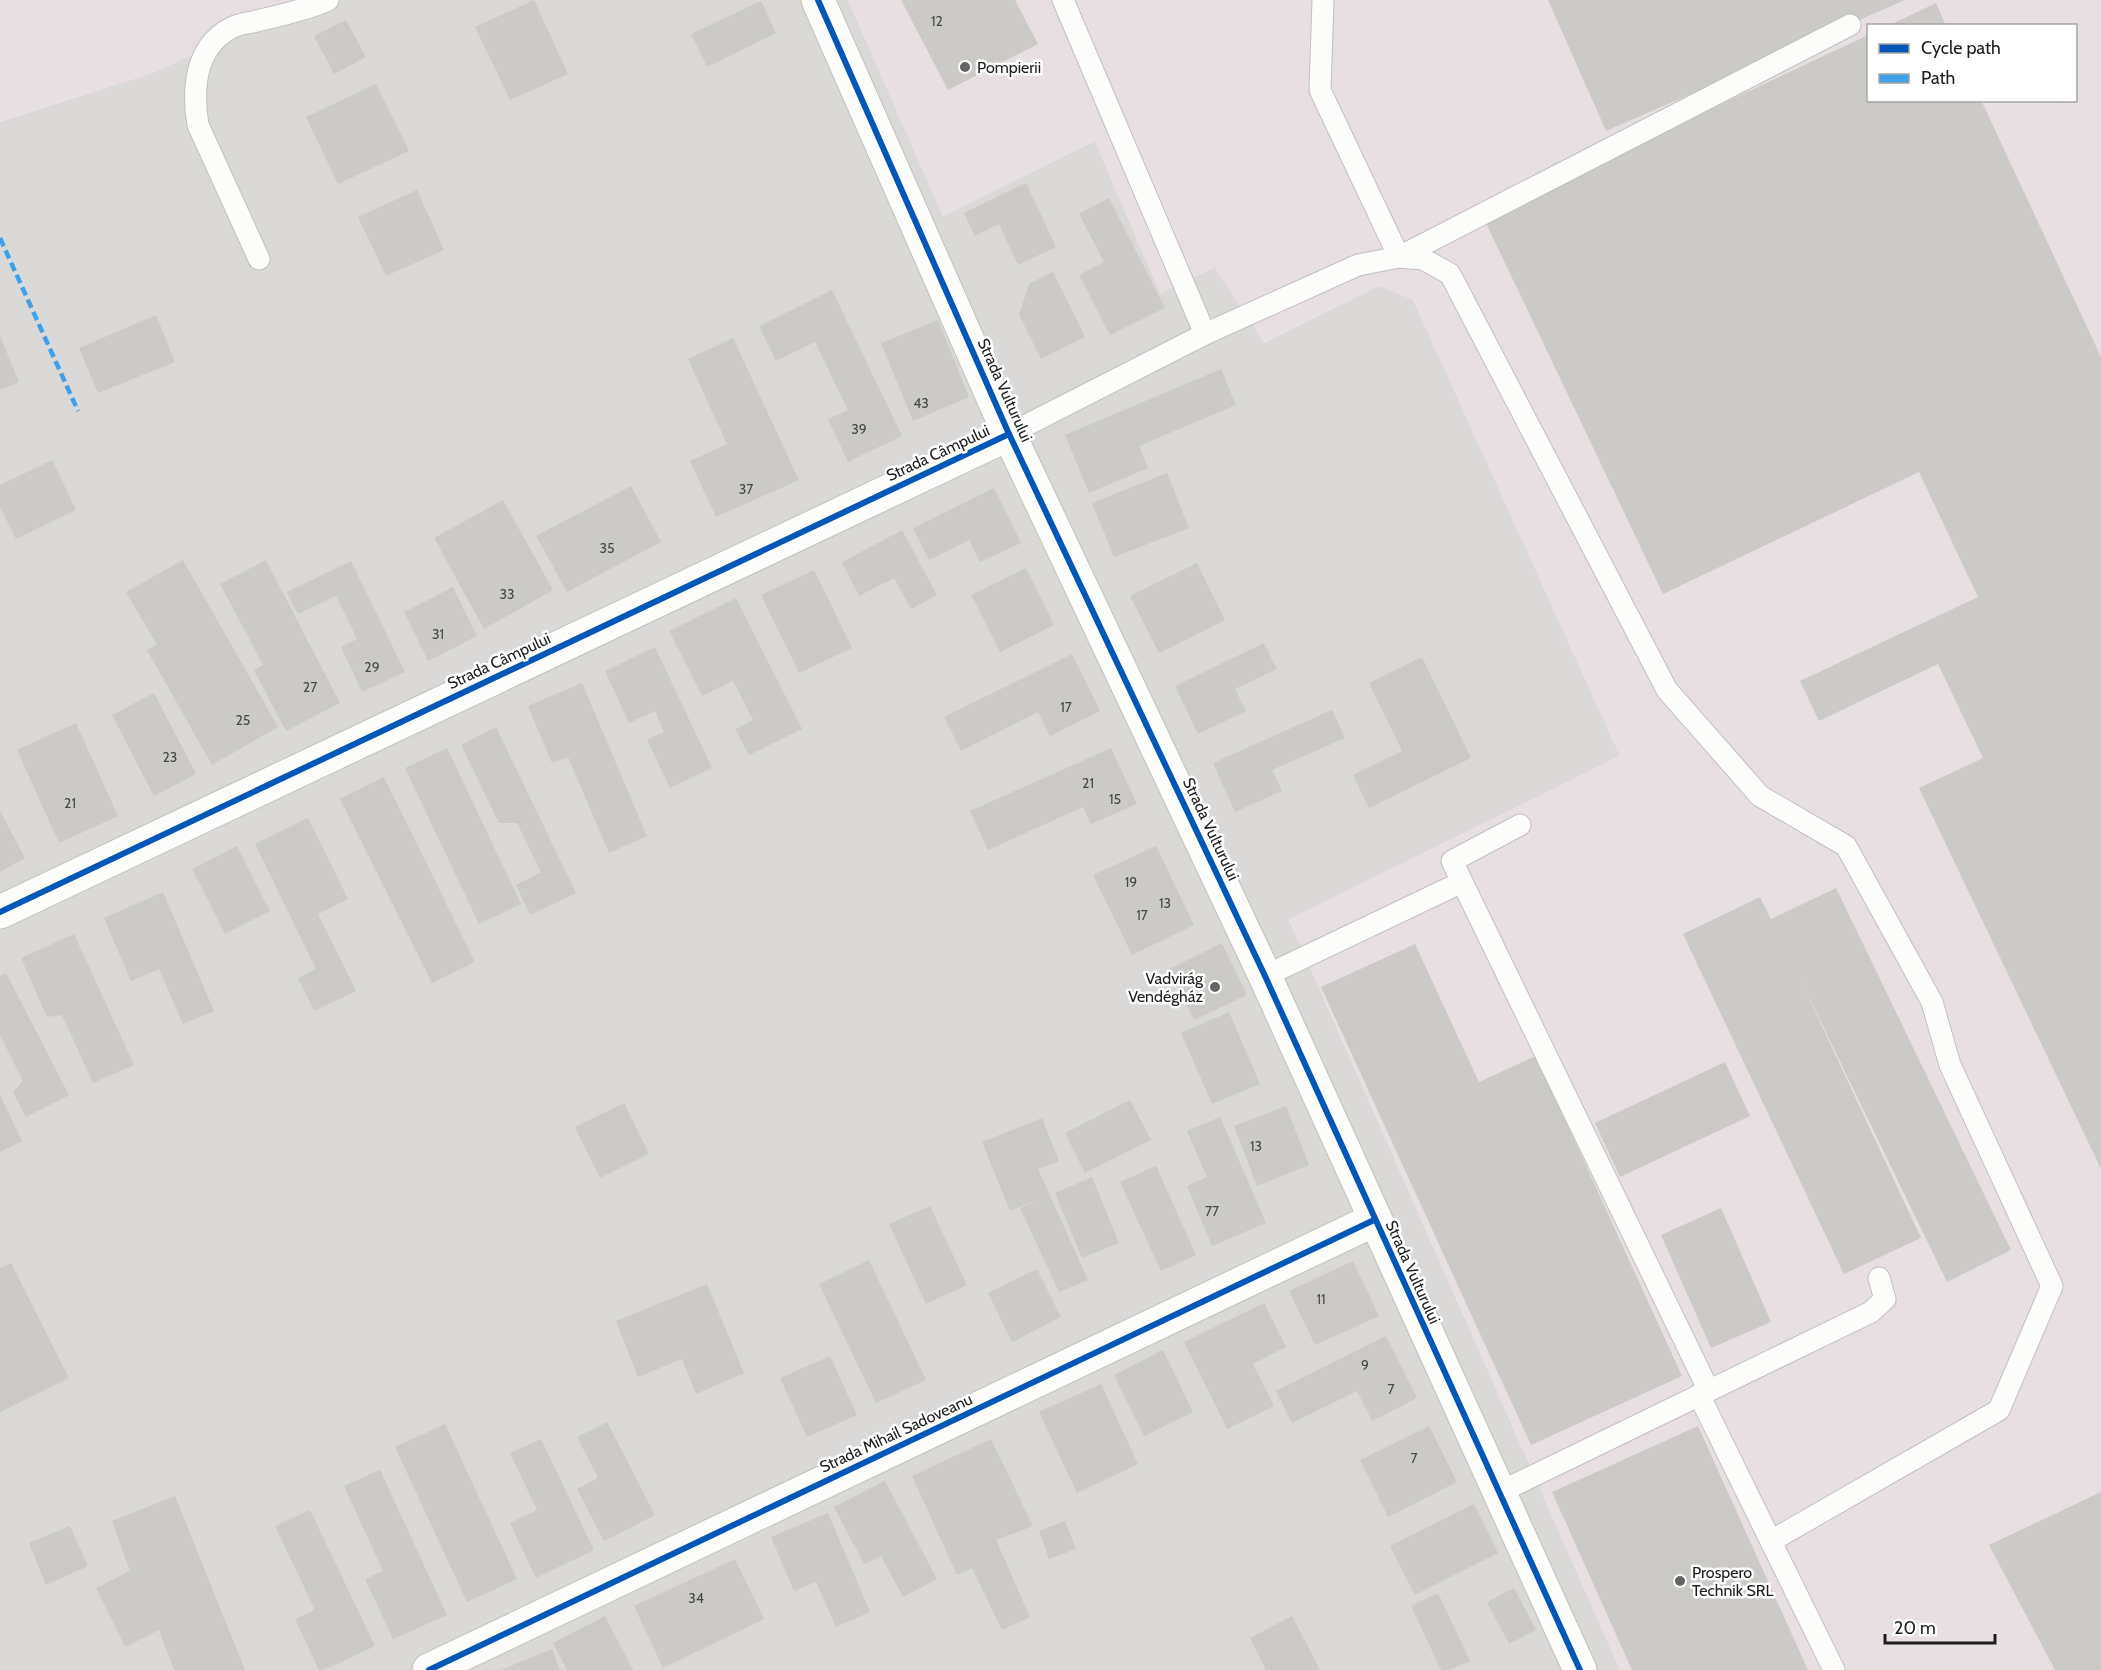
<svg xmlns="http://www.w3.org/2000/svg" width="2101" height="1670" viewBox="0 0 2101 1670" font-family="Cabin,sans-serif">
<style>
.residential{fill:#dad9d7}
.industrial{fill:#e8dfe3;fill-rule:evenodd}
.building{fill:#cccac7}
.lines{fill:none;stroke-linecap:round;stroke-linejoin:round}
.lane-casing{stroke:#c1c0be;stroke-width:23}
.street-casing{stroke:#c1c0be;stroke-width:35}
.lane{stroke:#fcfcfb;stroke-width:21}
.street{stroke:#fcfcfb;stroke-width:33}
.quiet{stroke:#3da2ea;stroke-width:4.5;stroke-dasharray:9 4.5;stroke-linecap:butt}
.cycleway-casing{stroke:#fff;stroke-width:10}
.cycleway{stroke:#0057b8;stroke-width:6}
.poi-dot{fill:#656563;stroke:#fff;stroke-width:2}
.labels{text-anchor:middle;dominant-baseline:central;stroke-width:5;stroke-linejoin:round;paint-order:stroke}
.number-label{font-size:14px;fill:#494848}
.poi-label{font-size:16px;fill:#1d1d1d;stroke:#fff;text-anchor:start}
.street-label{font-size:16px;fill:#1d1d1d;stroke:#fff}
</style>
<rect width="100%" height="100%" fill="#ebeae6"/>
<polygon class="residential" points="308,0 848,0 943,216 1095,141 1160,293 1215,267 1264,343 1379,285 1413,299 1620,756 1289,920 1620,1670 0,1670 0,122 155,72"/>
<g class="industrial">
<polygon points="0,0 308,0 155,72 0,122"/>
<path d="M848 0H2101V1670H1620L1289 919 1620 756 1413 300 1379 286 1264 343 1215 267 1160 293 1095 141 943 216ZM1868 26H2076V100H1868Z"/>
</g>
<g class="building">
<polygon points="534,0 568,74 510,100 475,27"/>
<polygon points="901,0 1015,0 1038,44 948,90"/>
<polygon points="1548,0 1905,0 1606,131"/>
<polygon points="761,1 776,33 707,67 691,34"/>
<polygon points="1936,3 1946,26 1888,26"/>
<polygon points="346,20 366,57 334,74 314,36"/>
<polygon points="1868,35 1868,100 1981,100 2101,357 2101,1169 1919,788 1983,758 1938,664 1819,721 1800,681 1978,597 1919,472 1663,594 1483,217"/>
<polygon points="376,84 409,151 338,184 306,117"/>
<polygon points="1026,183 1056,247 1018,265 999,224 975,236 964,213"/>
<polygon points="417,190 444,250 386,276 358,217"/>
<polygon points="1109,198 1165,308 1110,335 1079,275 1104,262 1079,214"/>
<polygon points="1053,272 1085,337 1041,359 1019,315 1029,284"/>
<polygon points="832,290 902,436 848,462 828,419 848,410 815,342 776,361 759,326"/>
<polygon points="156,315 175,362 98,393 79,348"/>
<polygon points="938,320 969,397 913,421 881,343"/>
<polygon points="0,336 19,382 0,390"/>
<polygon points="733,338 799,480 716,517 690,461 727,444 688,359"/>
<polygon points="1221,369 1236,405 1139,446 1148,468 1089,493 1065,435"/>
<polygon points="52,460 76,510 16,539 0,507 0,485"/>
<polygon points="1167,473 1189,528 1114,557 1092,503"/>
<polygon points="631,486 661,542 567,592 536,536"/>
<polygon points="994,488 1021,543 980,562 969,540 929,560 913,528"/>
<polygon points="503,500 553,590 484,629 434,538"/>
<polygon points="902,530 937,595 911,609 894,578 859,596 842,562"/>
<polygon points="183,560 278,727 212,765 147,650 157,645 126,592"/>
<polygon points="266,560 340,703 286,731 254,670 263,665 220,584"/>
<polygon points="351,561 405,672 362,692 341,647 357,639 336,596 298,614 287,592"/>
<polygon points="1197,563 1225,620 1159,653 1130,596"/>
<polygon points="1026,568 1054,625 1000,652 971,595"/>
<polygon points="814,570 852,648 799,673 761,595"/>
<polygon points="453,587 477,636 428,661 404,612"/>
<polygon points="736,598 802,729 749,755 735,729 753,720 733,681 702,696 669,631"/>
<polygon points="1264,643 1277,669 1235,689 1246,711 1198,734 1175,686"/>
<polygon points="655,647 712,768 670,788 647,740 664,732 655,711 629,723 605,671"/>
<polygon points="1072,654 1100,711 1050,736 1038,712 961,751 944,717"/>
<polygon points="1422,657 1471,758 1369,808 1353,775 1402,751 1369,683"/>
<polygon points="582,683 647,836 609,853 568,757 552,763 528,706"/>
<polygon points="154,693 196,774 154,796 112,715"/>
<polygon points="1332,710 1345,738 1272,770 1282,791 1235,812 1213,763"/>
<polygon points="76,723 118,816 59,843 17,750"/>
<polygon points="496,727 576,893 530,915 516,885 541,872 517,823 499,823 461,745"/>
<polygon points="447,748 521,904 479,924 405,768"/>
<polygon points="1111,748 1137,804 1091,824 1083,807 988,850 970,811"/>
<polygon points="384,777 475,962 432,983 340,799"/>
<polygon points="0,811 25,858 0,872"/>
<polygon points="308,818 348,899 318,914 356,991 314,1011 298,978 316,969 255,844"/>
<polygon points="237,846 270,911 225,934 192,869"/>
<polygon points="1156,846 1194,925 1132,955 1093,875"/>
<polygon points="1836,888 2011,1250 1947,1282 1800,979 1921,1238 1844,1274 1683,934 1760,897 1771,919"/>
<polygon points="163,892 214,1011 183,1024 159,969 131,981 104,918"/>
<polygon points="74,934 134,1065 93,1083 62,1015 47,1017 21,958"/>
<polygon points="1222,943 1247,995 1194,1020 1169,969"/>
<polygon points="1415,944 1479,1082 1536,1056 1682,1376 1531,1445 1321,987"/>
<polygon points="6,973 69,1095 26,1117 13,1092 23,1081 0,1035 0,976"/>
<polygon points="1229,1012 1260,1084 1212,1104 1181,1033"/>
<polygon points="1725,1062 1750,1116 1620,1177 1595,1123"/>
<polygon points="0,1095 22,1141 0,1152"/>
<polygon points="1130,1100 1151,1140 1085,1173 1065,1133"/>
<polygon points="624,1103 649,1154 600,1178 575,1127"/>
<polygon points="1286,1106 1309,1165 1257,1186 1234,1126"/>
<polygon points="1220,1117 1266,1223 1212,1246 1187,1186 1207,1177 1187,1131"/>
<polygon points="1042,1118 1059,1161 1038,1169 1088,1280 1059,1292 1020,1208 1038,1199 1010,1211 982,1142"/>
<polygon points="1156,1166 1196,1255 1161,1271 1120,1182"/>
<polygon points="1092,1177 1119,1243 1082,1258 1055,1193"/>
<polygon points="930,1206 967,1285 926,1304 889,1224"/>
<polygon points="1721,1208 1771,1322 1711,1348 1661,1235"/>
<polygon points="869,1260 926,1380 876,1403 819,1284"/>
<polygon points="1353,1261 1379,1316 1315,1345 1289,1291"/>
<polygon points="11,1263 69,1378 0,1412 0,1268"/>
<polygon points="1037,1269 1061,1317 1012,1342 988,1293"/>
<polygon points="707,1284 744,1373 696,1394 682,1359 638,1377 616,1321"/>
<polygon points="1264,1303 1286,1347 1253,1364 1274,1406 1227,1429 1184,1342"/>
<polygon points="1386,1336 1417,1398 1372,1421 1357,1391 1292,1423 1276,1391"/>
<polygon points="1163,1350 1193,1412 1144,1436 1114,1375"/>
<polygon points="830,1356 857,1415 807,1437 780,1378"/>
<polygon points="1101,1384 1138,1464 1077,1493 1039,1412"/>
<polygon points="607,1422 655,1515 604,1541 577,1489 598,1478 577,1437"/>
<polygon points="445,1424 517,1579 467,1602 395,1447"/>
<polygon points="1429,1426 1457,1482 1388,1517 1360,1460"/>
<polygon points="1698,1426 1808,1670 1632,1670 1552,1492"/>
<polygon points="541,1439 594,1550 536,1578 510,1523 537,1510 510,1453"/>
<polygon points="991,1439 1033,1526 996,1540 1030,1617 1002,1630 972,1568 957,1575 912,1476"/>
<polygon points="380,1470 447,1615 393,1639 365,1579 383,1571 344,1486"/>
<polygon points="885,1481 937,1579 903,1597 881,1556 864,1564 834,1507"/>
<polygon points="2101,1492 2101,1670 2055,1670 1989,1545"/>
<polygon points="175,1496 245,1670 174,1670 159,1630 125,1647 96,1588 130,1571 112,1521"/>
<polygon points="1474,1504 1498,1553 1415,1595 1390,1546"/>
<polygon points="310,1510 375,1646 324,1670 319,1670 295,1619 315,1610 275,1526"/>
<polygon points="828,1513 870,1612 836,1627 816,1582 794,1591 771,1537"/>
<polygon points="1065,1521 1076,1549 1049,1559 1039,1531"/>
<polygon points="70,1526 88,1566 46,1585 29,1543"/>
<polygon points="735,1559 764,1619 663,1668 634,1606"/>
<polygon points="1514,1588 1536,1630 1509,1644 1487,1602"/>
<polygon points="1438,1593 1470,1661 1450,1670 1441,1670 1411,1606"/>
<polygon points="605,1616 633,1670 567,1670 553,1643"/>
<polygon points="1292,1616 1320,1670 1266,1670 1250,1638"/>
<polygon points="552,1649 560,1670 501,1670"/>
</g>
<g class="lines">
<g class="lane-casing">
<g id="lane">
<polyline points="1063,0 1205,334"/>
<polyline points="1323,0 1320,90 1399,257 1850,25"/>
<path d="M259 259 198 125C192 89 195 47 231 28 238 24 246 23 253 22 278 15 305 11 328 0"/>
<polyline points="1009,434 1205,334 1358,265 1399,257 1423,259 1450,274 1667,690 1760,796 1846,846 1932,1002 1950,1065 2052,1286 1999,1410 1771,1541"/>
<polyline points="1520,825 1452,861 1709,1391"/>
<polyline points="1265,976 1462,882"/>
<polyline points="1699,1395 1834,1670"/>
<polyline points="1498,1493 1871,1312 1885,1299 1879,1278"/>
</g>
</g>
<g class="street-casing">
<g id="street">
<polyline points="818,0 1009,434 1265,976 1580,1670"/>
<polyline points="0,912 1009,434"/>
<polyline points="429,1670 1374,1220"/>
</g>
</g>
<use href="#lane" class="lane"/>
<use href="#street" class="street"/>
<polyline class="quiet" points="0,238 78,411"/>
<g class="cycleway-casing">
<g id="cycleway">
<polyline points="818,0 1009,434 1265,976 1580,1670"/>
<polyline points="0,912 1009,434"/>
<polyline points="429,1670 1374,1220"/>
</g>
</g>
<use href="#cycleway" class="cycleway"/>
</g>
<g class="poi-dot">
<circle cx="965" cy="67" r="6"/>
<circle cx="1215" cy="987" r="6"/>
<circle cx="1680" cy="1581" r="6"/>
</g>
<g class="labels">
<g class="number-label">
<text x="937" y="21">12</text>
<text x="921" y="403">43</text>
<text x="859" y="429">39</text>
<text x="746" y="489">37</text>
<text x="607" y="548">35</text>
<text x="507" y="594">33</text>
<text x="438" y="634">31</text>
<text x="372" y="667">29</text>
<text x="310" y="687">27</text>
<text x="1066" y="707">17</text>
<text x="243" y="720">25</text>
<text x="170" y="757">23</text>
<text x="1088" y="783">21</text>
<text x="1115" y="799">15</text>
<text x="70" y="803">21</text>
<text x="1131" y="882">19</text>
<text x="1165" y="903">13</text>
<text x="1142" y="915">17</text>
<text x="1256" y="1146">13</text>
<text x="1212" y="1211">77</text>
<text x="1321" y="1299">11</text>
<text x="1365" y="1365">9</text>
<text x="1391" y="1389">7</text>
<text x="1414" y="1458">7</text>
<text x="696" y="1598">34</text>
</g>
<g class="poi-label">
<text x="977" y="67">Pompierii</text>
<text x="1203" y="978" text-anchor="end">Vadvirág<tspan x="1203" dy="18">Vendégház</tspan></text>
<text x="1692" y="1572">Prospero<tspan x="1692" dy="18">Technik SRL</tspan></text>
</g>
<g class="street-label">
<text transform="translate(1005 390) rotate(66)">Strada Vulturului</text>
<text transform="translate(938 453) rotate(-25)">Strada Câmpului</text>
<text transform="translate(499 661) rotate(-25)">Strada Câmpului</text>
<text transform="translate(1211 829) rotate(65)">Strada Vulturului</text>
<text transform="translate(1413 1272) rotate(66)">Strada Vulturului</text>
<text transform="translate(896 1433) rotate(-25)">Strada Mihail Sadoveanu</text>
</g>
</g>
<rect x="1867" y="24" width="210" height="78" fill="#ffffff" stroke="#a5a5a5" stroke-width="1.5"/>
<rect x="1879" y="44" width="30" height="9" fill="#0057b8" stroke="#a5a5a5" stroke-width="1.5"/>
<text x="1921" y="54" font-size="18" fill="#1d1d1d">Cycle path</text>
<rect x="1879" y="74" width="30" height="9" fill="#3da2ea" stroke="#a5a5a5" stroke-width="1.5"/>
<text x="1921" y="84" font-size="18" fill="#1d1d1d">Path</text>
<path d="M1885 1634v9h110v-9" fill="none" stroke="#1d1d1d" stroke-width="3"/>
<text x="1894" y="1634" font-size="18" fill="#1d1d1d" stroke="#ffffff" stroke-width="4.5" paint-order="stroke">20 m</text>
</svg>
